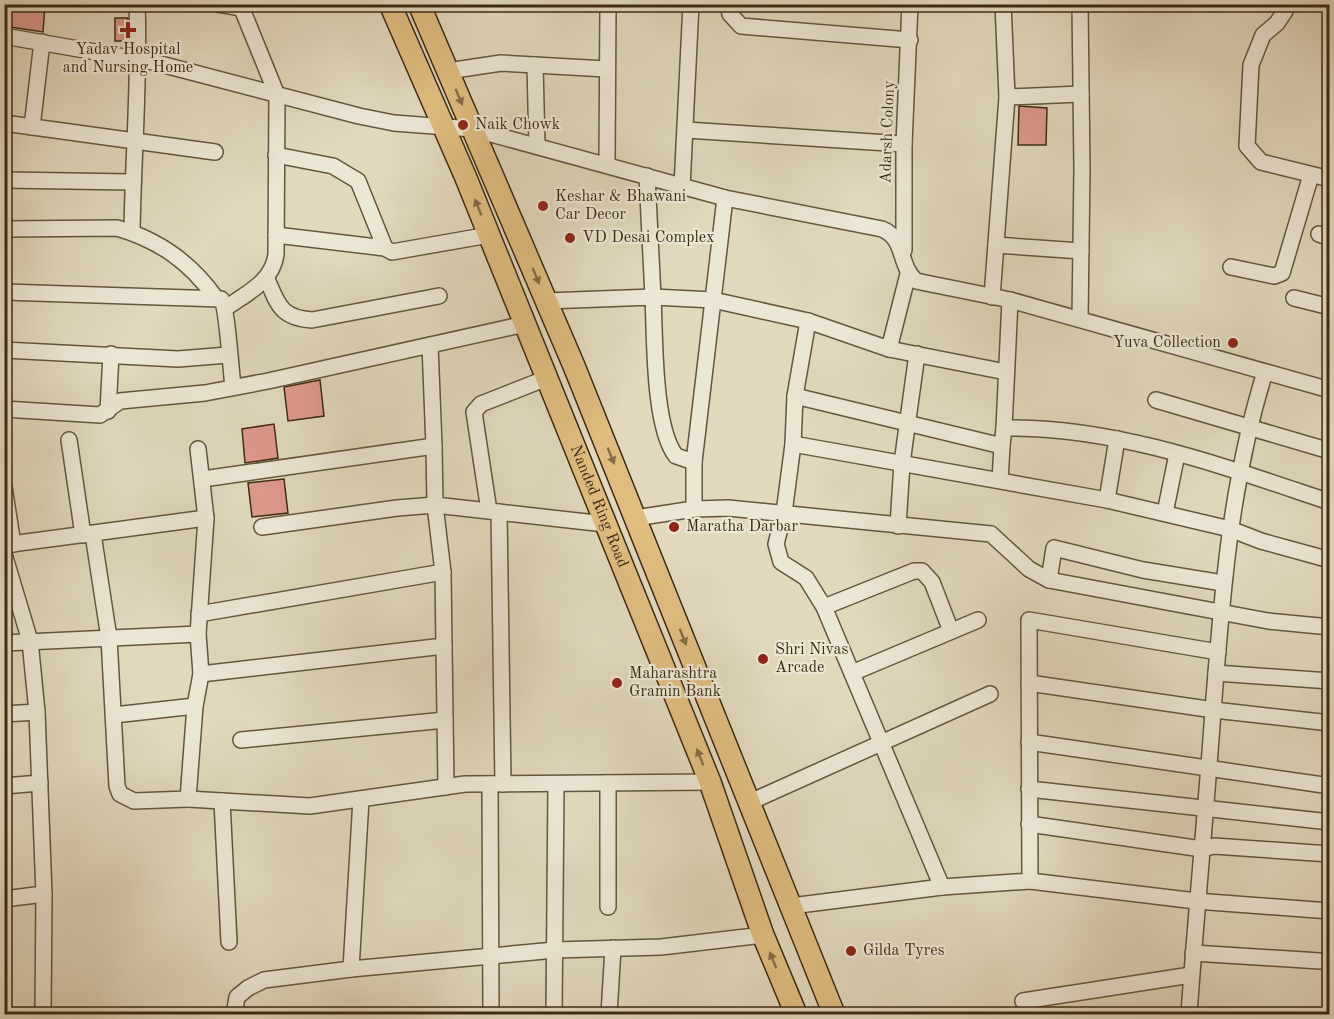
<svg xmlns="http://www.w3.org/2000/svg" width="1334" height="1019" viewBox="0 0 1334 1019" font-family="'Old Standard TT',serif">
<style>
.building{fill:#de998d;stroke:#3c2b14;stroke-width:1.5}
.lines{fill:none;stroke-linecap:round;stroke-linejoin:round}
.minor-casing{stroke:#65563e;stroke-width:18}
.highway-casing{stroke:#3c2b14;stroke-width:24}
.minor{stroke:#ece6d5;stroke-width:15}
.highway{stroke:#e0bc7f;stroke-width:21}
.oneway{fill:#866c44}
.poi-dot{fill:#8f2418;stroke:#ece6d5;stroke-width:2}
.labels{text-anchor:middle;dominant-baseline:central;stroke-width:4.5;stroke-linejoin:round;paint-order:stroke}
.poi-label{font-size:16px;fill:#3c2b14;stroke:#ece6d5;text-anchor:start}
.street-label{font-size:16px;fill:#3c2b14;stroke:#ece6d5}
</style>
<rect width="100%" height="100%" fill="#e1d8be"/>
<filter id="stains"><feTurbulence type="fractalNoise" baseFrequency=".00333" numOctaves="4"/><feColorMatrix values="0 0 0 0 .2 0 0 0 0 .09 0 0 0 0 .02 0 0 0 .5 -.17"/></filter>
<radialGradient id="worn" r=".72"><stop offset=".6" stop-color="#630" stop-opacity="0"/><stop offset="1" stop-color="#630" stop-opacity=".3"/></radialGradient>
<g class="building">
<polygon points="4,4 45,4 43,32 4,26"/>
<rect x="115" y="18" width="13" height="23"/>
<polygon points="1019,106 1047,108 1046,145 1018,145"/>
<polygon points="320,380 324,416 288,421 284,387"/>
<polygon points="274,424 278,458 245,463 242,429"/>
<polygon points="284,479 288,513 252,517 248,483"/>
</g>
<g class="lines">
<g class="minor-casing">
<g id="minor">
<polyline points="218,4 242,8"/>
<polyline points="728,4 730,14 741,26 910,40"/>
<polyline points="1003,4 1007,97 1081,94"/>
<polyline points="1080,4 1082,169 1080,319"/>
<polyline points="1285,4 1285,11 1277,23 1263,35 1251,65 1247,146 1261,162 1330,179"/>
<path d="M4 36 153 62 359 116 394 123 473 129 725 198 882 229C906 239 898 265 916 281L1010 300 1330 390"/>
<polyline points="535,65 537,146"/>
<polyline points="448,71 501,63 606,69"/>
<polyline points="4,123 215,152"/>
<polyline points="32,127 42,42"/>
<polyline points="686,130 904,144"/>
<polyline points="276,155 333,166 358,181 385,248 392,252 489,235"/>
<polyline points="607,165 608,4"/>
<polyline points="647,176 653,297 713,300 808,321 889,349 908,274"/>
<polyline points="4,180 132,182"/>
<polyline points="682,187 691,4"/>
<path d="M4 229 117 228C159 240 190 262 215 297"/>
<path d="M132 232C133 156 140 81 137 4"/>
<polyline points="1319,234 1330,238"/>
<polyline points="276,235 385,248"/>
<polyline points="996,245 1081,251"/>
<polyline points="904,250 904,144 910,4"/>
<polyline points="1231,267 1274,276 1282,273 1311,175"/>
<path d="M267 279C278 305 281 318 312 320L439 296"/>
<path d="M4 292 221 299C227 306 231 371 233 387"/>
<polyline points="992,297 1007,97"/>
<polyline points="1294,298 1330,307"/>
<path d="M546 301 653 297C655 336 653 427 676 456L694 462"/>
<path d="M226 308C247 293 272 282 276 255L277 95 240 4"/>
<polyline points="808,321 795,396 793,444 784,513 776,544 781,562 806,578 824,607 942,887"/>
<polyline points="430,345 434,446"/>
<polyline points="889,349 1006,372"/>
<polyline points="4,350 178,359 228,355"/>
<path d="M795 396 1002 446 1004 428C1115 426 1225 467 1330 502"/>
<polyline points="1156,400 1330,451"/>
<polyline points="4,409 100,415 120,401 205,393 268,381 525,324"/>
<polyline points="108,411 111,354"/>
<polyline points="1004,428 1010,300"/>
<polyline points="69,440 83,535"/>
<polyline points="793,444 1107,500 1117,439"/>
<polyline points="203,479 434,446 435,505 605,524"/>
<polyline points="1000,480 1002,446"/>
<polyline points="4,487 13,544"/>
<polyline points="1107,500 1230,529 1261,541 1330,560"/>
<polyline points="694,509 694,462 725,198"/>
<polyline points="489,511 474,412 481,404 547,378"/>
<polyline points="499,512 503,784"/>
<polyline points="1165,513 1177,454"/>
<polyline points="635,518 694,509 728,508 991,534 1029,569 1049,580 1054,548 1143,570 1223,583"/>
<polyline points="898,526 902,463 917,354"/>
<polyline points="93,534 109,638 117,786 120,794 134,801 188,799 195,706 201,674 198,634 206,518"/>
<polyline points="4,545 206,518 198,449"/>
<polyline points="4,554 30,641 37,712 44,894 43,1014"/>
<polyline points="1049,580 1268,621 1330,627"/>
<polyline points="824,607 914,571 922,571 932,582 951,631"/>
<polyline points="199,614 443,572"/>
<polyline points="4,643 198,634"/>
<polyline points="444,646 446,787"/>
<polyline points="852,673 978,620"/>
<polyline points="1216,673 1330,681"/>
<polyline points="201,674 444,646 443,572 435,505 397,508 262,527"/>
<polyline points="1029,683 1214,710 1330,723"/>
<polyline points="4,714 37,712"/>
<polyline points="114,715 195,706"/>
<polyline points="241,740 445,720"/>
<polyline points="1029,742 1330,786"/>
<polyline points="608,783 608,907"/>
<polyline points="490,784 491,1014"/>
<polyline points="4,786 40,783"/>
<polyline points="1029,789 1330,822"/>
<polyline points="188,799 310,806 465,784 710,782"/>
<polyline points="222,801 229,942"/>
<polyline points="750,802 990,694"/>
<polyline points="1029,824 1202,849 1214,846 1330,854"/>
<polyline points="1030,881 1196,901 1330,911"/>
<polyline points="4,899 44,894"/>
<polyline points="791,906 942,887 1030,881 1029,620 1218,652"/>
<polyline points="1193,953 1320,961"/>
<polyline points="351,969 361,799"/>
<polyline points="1023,1001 1191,975"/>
<polyline points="234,1014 237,997 248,988 264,980 351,969 555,950 661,947 763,935"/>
<polyline points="554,1014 556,784"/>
<polyline points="609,1014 613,948"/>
<path d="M1189 1014C1196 913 1206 813 1213 711 1222 595 1230 484 1265 372"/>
</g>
</g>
<g class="highway-casing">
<g id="highway">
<path id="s1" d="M390 4 466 178 710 782 763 935 796 1014"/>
<polyline points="419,4 574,366 834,1014"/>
</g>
</g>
<use href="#minor" class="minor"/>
<use href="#highway" class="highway"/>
</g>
<defs><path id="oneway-solid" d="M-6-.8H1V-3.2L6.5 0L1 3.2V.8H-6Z" transform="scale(1.5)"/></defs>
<g class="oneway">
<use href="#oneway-solid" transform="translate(459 97) rotate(67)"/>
<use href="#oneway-solid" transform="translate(478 207) rotate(-112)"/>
<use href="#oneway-solid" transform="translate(536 276) rotate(67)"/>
<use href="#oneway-solid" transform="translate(611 456) rotate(68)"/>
<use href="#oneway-solid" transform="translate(683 637) rotate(68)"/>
<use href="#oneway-solid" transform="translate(700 757) rotate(-112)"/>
<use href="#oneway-solid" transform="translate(773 960) rotate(-112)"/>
</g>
<g class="poi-dot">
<path d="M125 21h6v6h6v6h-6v6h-6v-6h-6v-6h6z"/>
<circle cx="463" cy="125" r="6"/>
<circle cx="543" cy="206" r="6"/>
<circle cx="570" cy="238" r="6"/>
<circle cx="1233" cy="343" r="6"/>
<circle cx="674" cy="527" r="6"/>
<circle cx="763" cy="659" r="6"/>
<circle cx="617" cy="683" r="6"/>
<circle cx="851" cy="951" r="6"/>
</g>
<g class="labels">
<g class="poi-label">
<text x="128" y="50" text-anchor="middle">Yadav Hospital<tspan x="128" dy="18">and Nursing Home</tspan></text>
<text x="475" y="125">Naik Chowk</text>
<text x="555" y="197">Keshar &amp; Bhawani<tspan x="555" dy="18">Car Decor</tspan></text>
<text x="582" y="238">VD Desai Complex</text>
<text x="1221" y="343" text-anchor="end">Yuva Collection</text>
<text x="686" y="527">Maratha Darbar</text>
<text x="775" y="650">Shri Nivas<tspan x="775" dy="18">Arcade</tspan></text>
<text x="629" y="674">Maharashtra<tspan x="629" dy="18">Gramin Bank</tspan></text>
<text x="863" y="951">Gilda Tyres</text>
</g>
<g class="street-label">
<text transform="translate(888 132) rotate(-88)">Adarsh Colony</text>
<text stroke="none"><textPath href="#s1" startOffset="544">Nanded Ring Road</textPath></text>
</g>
</g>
<rect width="1334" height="1019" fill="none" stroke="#e1d8be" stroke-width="24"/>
<rect x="6" y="6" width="1322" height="1007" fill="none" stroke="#3c2b14" stroke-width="3"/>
<rect x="12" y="12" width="1310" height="995" fill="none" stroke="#3c2b14" stroke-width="1.5"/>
<rect width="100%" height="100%" filter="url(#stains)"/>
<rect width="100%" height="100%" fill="url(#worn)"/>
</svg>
